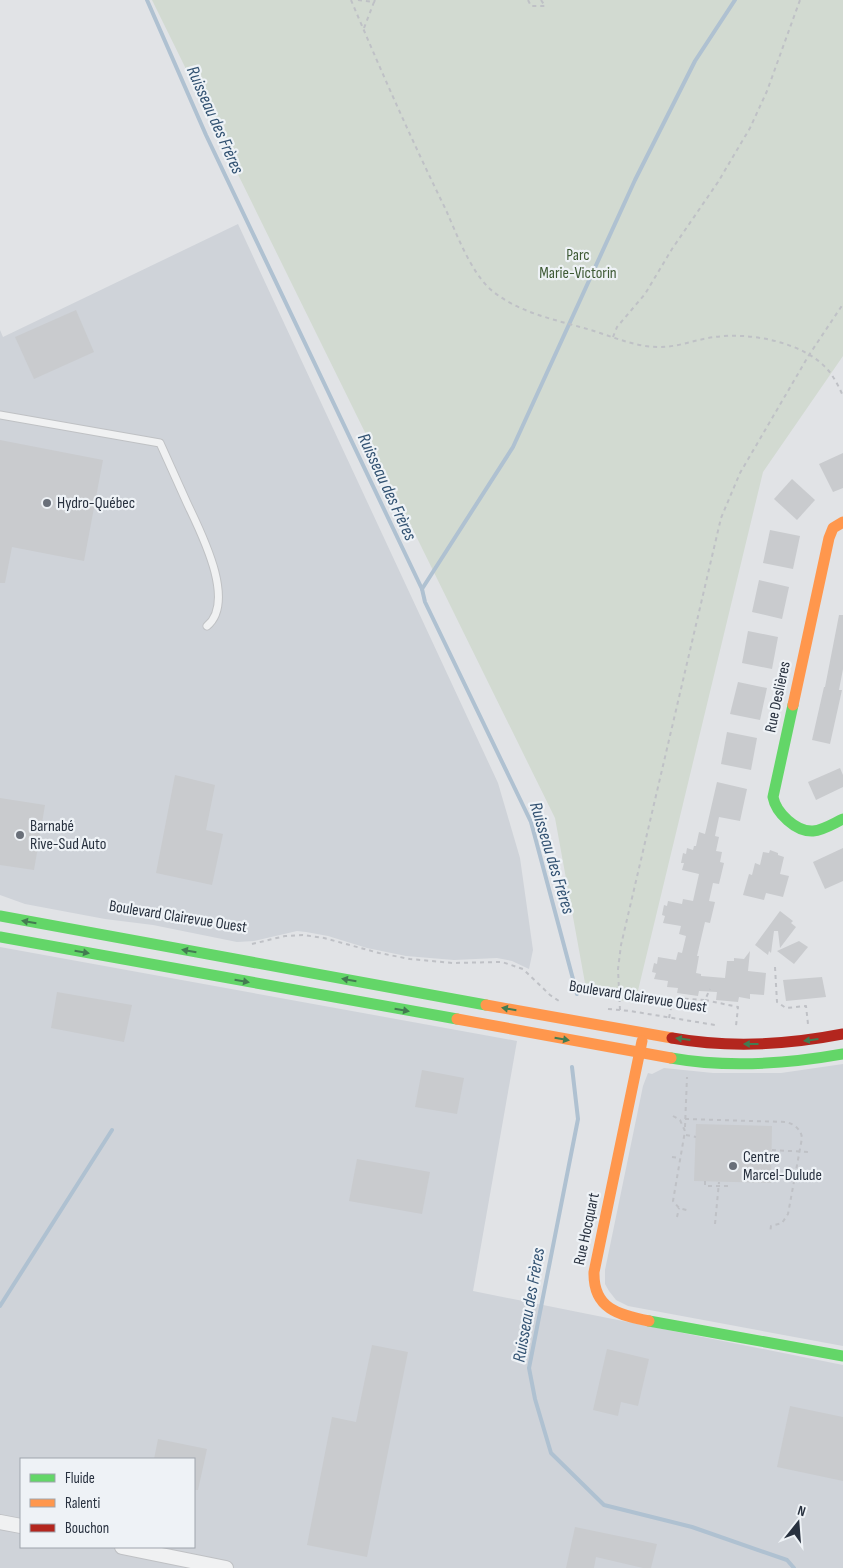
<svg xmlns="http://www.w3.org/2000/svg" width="843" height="1568" viewBox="0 0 843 1568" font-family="'Sofia Sans Condensed',sans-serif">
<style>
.built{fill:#cfd3d9;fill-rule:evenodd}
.green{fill:#d2dad1}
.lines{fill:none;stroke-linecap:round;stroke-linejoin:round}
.stream{stroke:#afc1d1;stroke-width:4}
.building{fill:#c9cbce}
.lane-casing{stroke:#bfc1c4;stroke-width:9}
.street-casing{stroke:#bfc1c4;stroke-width:16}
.path{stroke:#bfc1c6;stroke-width:2;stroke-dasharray:4 4;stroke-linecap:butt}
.lane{stroke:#f0f1f2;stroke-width:7}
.street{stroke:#f0f1f2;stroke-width:14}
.fast{stroke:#63d668;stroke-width:11}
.slow{stroke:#ff974d;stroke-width:11}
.jam{stroke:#b3261e;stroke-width:11}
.oneway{fill:#437b51}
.poi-dot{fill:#696f79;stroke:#eef2f6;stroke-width:2}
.labels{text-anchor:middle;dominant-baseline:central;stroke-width:4.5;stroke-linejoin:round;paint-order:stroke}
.park-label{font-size:16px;fill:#3e5a35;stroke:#eef2f6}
.poi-label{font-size:16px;fill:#28313f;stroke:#eef2f6;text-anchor:start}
.street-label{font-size:16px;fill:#28313f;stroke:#eef2f6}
.water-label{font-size:18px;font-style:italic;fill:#325272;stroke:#eef2f6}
</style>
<rect width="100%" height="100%" fill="#e1e3e6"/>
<g class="built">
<polygon points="238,224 498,783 520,858 533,950 529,969 512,961 497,958 454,960 406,956 367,948 328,936 306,932 297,931 254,941 237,942 153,925 105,919 25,904 0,895 0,330 3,337"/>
<path d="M0 947 517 1041 473 1291 843 1365V1568H0ZM21 1459H194V1547H21Z"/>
<polygon points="843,1064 843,1346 628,1306 616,1300 609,1291 605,1284 605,1270 643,1086 648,1073 652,1074 664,1068 713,1073 781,1073"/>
</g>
<polygon class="green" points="152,0 843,0 843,356 763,472 635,1003 587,994 555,818"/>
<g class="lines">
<g class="stream">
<polyline points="147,0 206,135 401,545 422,589 425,602 531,822 577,994"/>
<polyline points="422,589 513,447 635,180 695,61 735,0"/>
<polyline points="572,1067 578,1119 529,1368 535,1399 551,1453 604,1505 692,1527 787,1560 794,1568"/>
<polyline points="0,1306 112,1130"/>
</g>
</g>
<g class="building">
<polygon points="76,310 94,352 34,379 15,337"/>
<polygon points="0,440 103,460 84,561 12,547 5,583 0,583"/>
<polygon points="843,453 843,488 833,492 819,464"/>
<polygon points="792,479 815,500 797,520 774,499"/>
<polygon points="770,530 800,536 793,569 763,563"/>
<polygon points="759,580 789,587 782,619 752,612"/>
<polygon points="839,615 843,615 843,669 839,690 842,690 830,744 812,740 824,687 825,687"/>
<polygon points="748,631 778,637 772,669 742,663"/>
<polygon points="738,682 767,688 760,720 730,714"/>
<polygon points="727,732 757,738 751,770 721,764"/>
<polygon points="840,768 843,775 843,787 816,800 808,782"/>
<polygon points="175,775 215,785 206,830 223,834 212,885 156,873"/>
<polygon points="717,782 747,789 740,821 719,817 715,836 719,837 716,851 722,852 720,862 724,863 719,884 713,883 709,901 715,902 710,923 705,922 697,956 699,956 696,973 701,974 701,976 725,978 727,961 734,961 734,958 744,959 750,951 748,971 766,973 764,995 750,994 750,999 739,997 738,1002 716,1000 717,992 699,991 698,996 677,993 678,988 667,987 668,981 654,979 656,973 652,972 654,963 657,964 658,957 676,960 678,952 682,953 686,936 679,934 681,926 663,923 665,916 662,915 664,905 667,906 668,901 682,904 683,899 693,901 699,874 682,870 684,863 681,863 683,853 686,854 687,848 693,850 694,846 696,846 699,832 705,834"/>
<polygon points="0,798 45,805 34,870 0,865"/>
<polygon points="843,848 843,881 825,889 813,862"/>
<polygon points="770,850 778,853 778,855 784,857 780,874 789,876 783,897 766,893 764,900 743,895 749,874 752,875 755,863 760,865 763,852 769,853"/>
<polygon points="780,911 793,921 791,923 796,927 780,948 778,931 774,931 771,953 769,951 768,955 755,945"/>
<polygon points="799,941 808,947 794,964 777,951"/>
<polygon points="822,977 826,997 786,1001 783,980"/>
<polygon points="57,992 132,1005 124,1042 51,1028"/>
<polygon points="422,1070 464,1078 457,1114 415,1107"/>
<polygon points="696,1124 772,1126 771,1183 694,1181"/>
<polygon points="357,1159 430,1172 422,1214 349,1201"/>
<polygon points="372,1345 408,1352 367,1557 307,1545 332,1417 356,1422"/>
<polygon points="607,1349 649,1359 638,1406 621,1402 618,1416 593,1410"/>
<polygon points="790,1406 843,1417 843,1481 777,1467"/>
<polygon points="158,1439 207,1449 198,1490 194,1490 194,1459 154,1459"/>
<polygon points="575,1527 657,1544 651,1568 643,1568 596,1557 594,1568 566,1568"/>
</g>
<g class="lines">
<g class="lane-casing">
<path id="lane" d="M0 415 160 443C169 463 178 483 187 503 200 531 237 601 207 626"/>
</g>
<g class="street-casing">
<g id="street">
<polyline points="0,1522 21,1526"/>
<polyline points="122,1547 226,1568"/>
</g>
</g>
<g class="path">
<path d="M351 0C381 71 412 141 446 210 457 235 470 270 490 289 519 314 558 320 594 331 616 338 636 347 660 347 679 347 697 339 715 337 750 332 804 342 828 370 834 377 839 387 843 396"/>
<polyline points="358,0 374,2 375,0"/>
<polyline points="528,0 531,6 545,6"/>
<polyline points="541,0 545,6"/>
<polyline points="364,28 374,2"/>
<polyline points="613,337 617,327 645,294 672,249 718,182 750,128 767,91 800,0"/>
<polyline points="252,944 285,936 303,935 324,938 379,953 410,959 453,963 502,962 523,969 550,995 559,1001"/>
<polyline points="775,967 777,1002 786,1008 806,1006 808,1024"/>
<polyline points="705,1000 738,1007 736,1026"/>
<polyline points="608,1009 630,1011 715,1025"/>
<polyline points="620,1010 618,969 621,945 721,518 740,473 809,355 843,304"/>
<polyline points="669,1018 673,998 705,1000 710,989"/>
<polyline points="673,1116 680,1120 685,1131 673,1201 679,1208 690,1211"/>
<path d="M685 1119 786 1122C794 1124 801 1129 802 1138L788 1214 782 1223 771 1226 770 1233"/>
<polyline points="685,1127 687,1077"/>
<polyline points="686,1135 696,1137"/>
<polyline points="772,1150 808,1152"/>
<polyline points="672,1157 679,1158"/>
<polyline points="705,1181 705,1186 728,1186"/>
<polyline points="677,1217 679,1208"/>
<polyline points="715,1224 719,1182"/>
</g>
<use href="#lane" class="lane"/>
<use href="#street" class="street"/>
<g class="fast">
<path d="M793 705 773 797C776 813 796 832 813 831 824 830 834 823 843 819"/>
<polyline points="0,916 486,1005"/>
<polyline points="0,937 457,1019"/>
<path d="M671 1058C727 1068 787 1064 843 1054"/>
<polyline points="649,1321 843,1356"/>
</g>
<g class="slow">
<polyline points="793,705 829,538 833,528 843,522"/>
<polyline points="486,1005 672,1038"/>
<polyline points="457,1019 671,1058"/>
<path d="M642 1041 594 1272C593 1309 619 1315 649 1321"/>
</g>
<path class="jam" d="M672 1038C728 1048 787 1045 843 1034"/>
</g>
<defs><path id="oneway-solid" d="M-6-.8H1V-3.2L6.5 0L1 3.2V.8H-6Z" transform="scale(1.25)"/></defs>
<g class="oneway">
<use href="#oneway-solid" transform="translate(29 922) rotate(-170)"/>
<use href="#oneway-solid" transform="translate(189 951) rotate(-170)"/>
<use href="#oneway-solid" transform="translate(82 952) rotate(10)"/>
<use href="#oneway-solid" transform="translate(349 980) rotate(-170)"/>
<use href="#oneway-solid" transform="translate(242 981) rotate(10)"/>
<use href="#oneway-solid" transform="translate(509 1009) rotate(-170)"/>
<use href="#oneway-solid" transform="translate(402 1010) rotate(10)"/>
<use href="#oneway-solid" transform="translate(562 1039) rotate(10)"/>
<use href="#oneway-solid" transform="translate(683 1039) rotate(-173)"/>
<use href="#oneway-solid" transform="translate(811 1040) rotate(173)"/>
<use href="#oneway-solid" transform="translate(751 1044) rotate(180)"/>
</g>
<g class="poi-dot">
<circle cx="47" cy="503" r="5"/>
<circle cx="20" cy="835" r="5"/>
<circle cx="733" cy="1166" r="5"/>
</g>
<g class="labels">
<g class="park-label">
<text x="578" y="255">Parc<tspan x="578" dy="18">Marie-Victorin</tspan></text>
</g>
<g class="poi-label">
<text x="57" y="503">Hydro-Québec</text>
<text x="30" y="826">Barnabé<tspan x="30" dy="18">Rive-Sud Auto</tspan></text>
<text x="743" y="1157">Centre<tspan x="743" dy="18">Marcel-Dulude</tspan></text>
</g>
<g class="street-label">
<text transform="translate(778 697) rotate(-78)">Rue Deslières</text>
<text transform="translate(178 917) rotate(9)">Boulevard Clairevue Ouest</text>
<text transform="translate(638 997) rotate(9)">Boulevard Clairevue Ouest</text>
<text transform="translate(587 1229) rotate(-78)">Rue Hocquart</text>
</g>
<g class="water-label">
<text transform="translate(215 120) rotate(66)">Ruisseau des Frères</text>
<text transform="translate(387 487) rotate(65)">Ruisseau des Frères</text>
<text transform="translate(552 858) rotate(73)">Ruisseau des Frères</text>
<text transform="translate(529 1305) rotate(-80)">Ruisseau des Frères</text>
</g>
</g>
<rect x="20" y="1458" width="175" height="90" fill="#eef2f6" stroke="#9fa5ad"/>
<rect x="30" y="1474" width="25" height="8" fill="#63d668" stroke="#9fa5ad"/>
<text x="65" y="1483" font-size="15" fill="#28313f">Fluide</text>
<rect x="30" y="1499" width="25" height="8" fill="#ff974d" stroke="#9fa5ad"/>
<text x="65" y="1508" font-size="15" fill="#28313f">Ralenti</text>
<rect x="30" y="1524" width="25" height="8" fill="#b3261e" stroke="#9fa5ad"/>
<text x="65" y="1533" font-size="15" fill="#28313f">Bouchon</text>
<g transform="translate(798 1523) rotate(17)" stroke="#eef2f6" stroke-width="4" paint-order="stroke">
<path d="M0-4L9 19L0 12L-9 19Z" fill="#28313f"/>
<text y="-8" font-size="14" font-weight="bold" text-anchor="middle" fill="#28313f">N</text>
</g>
</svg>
